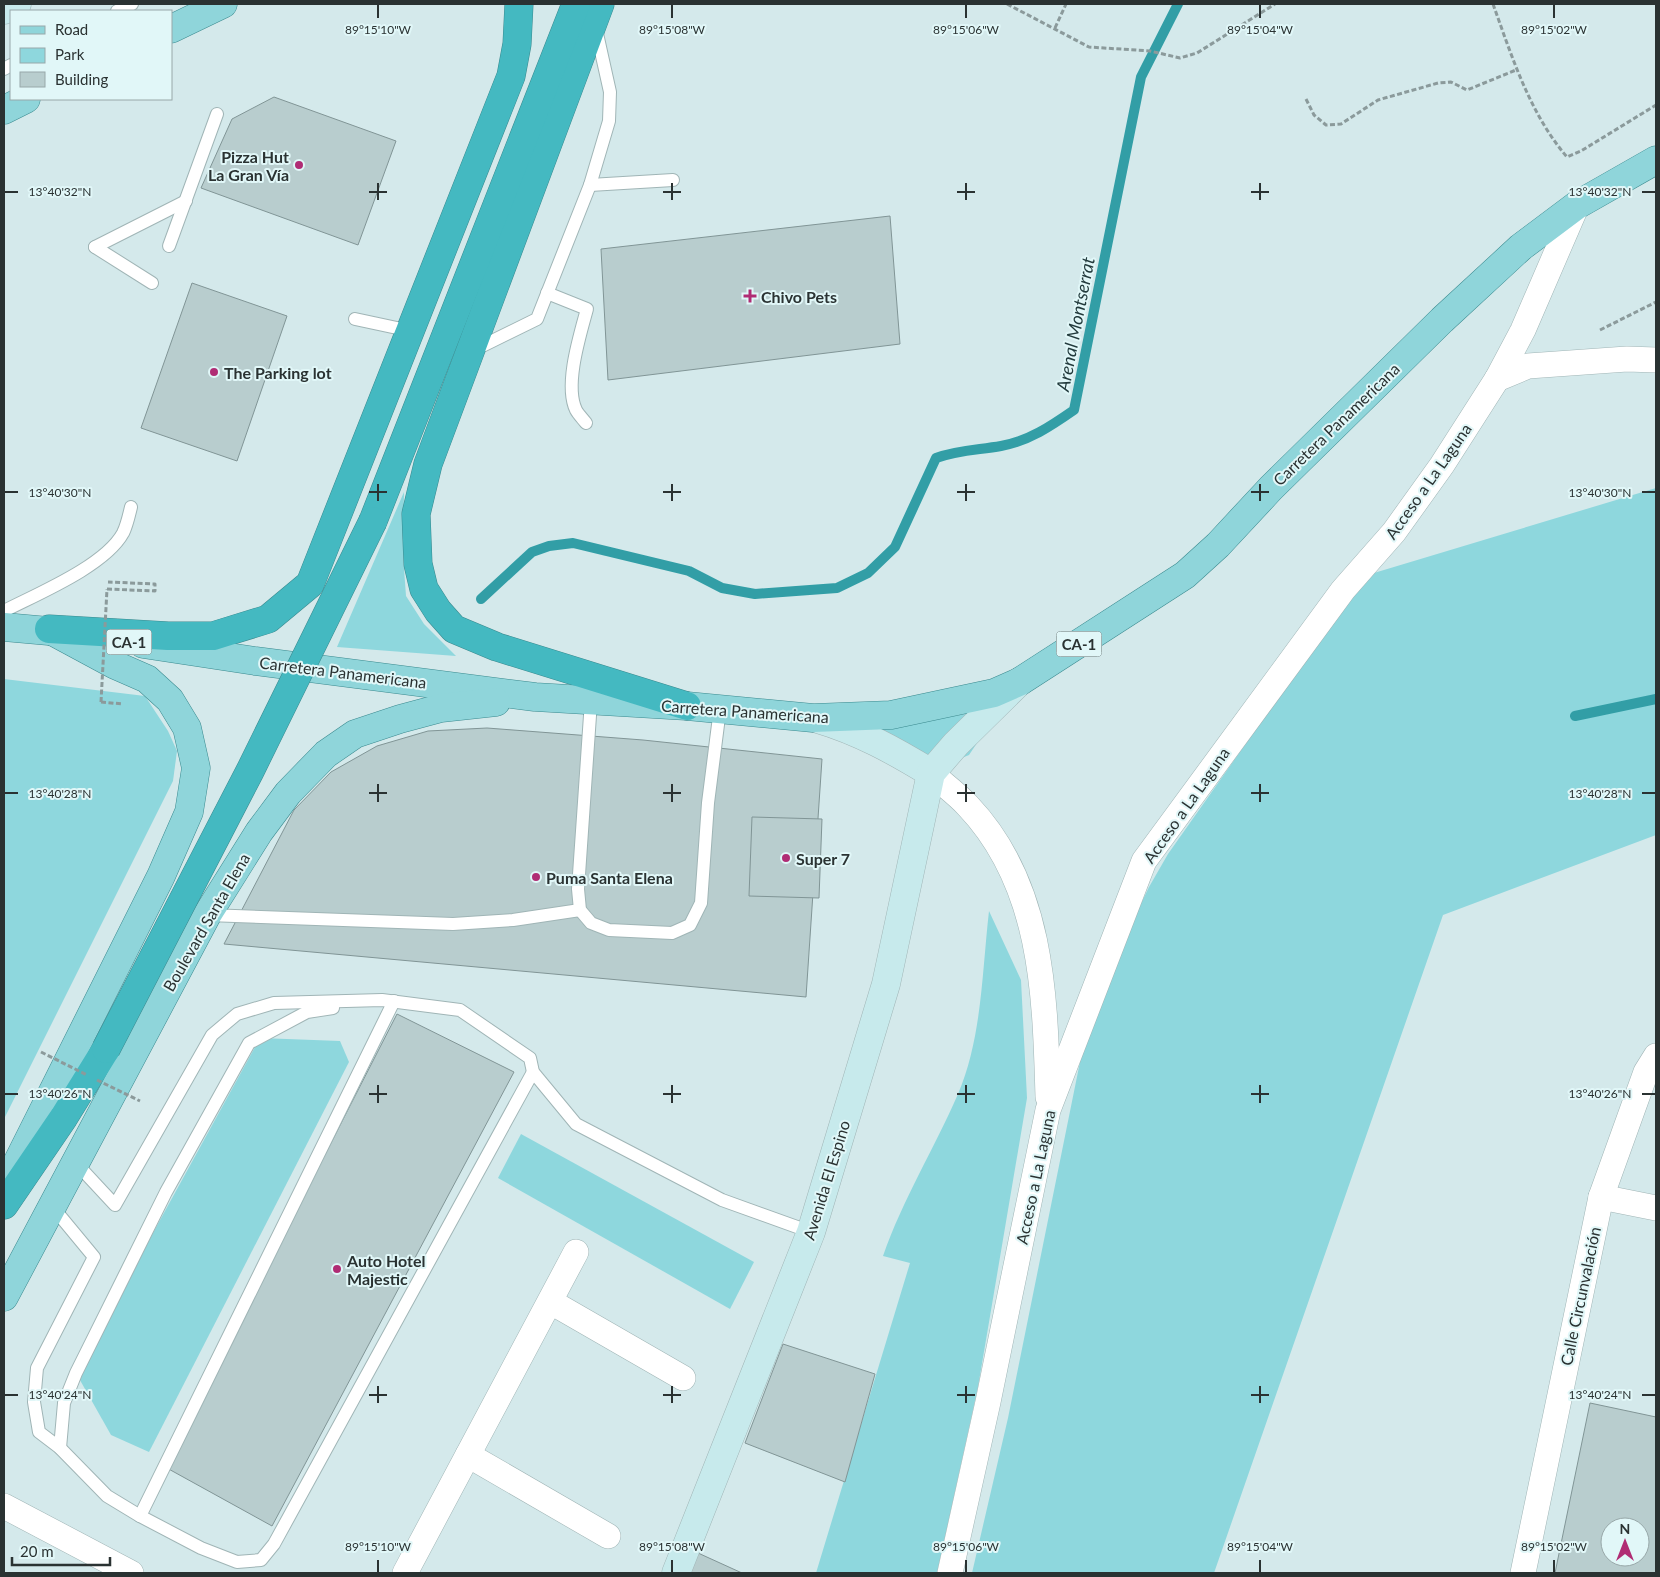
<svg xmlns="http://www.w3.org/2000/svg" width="1660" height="1577" viewBox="0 0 1660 1577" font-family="Lato,sans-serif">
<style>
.green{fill:#8ed7dd}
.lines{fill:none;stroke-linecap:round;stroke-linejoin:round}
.stream{stroke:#329ea6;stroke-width:10}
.building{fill:#b8cdce;stroke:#819596;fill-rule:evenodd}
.lane-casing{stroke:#a0b5b6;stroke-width:14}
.street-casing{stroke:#a0b5b6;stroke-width:26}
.secondary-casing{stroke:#a0b5b6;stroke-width:29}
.primary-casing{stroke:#3b8a8f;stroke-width:29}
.highway-casing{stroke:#3b8a8f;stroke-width:29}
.path{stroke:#8b9a9b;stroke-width:3;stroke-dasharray:5 2.5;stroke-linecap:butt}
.lane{stroke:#fff;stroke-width:12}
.street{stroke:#fff;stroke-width:25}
.secondary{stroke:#c7eaec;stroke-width:28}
.primary{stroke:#8fd5da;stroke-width:28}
.highway{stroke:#44b9c1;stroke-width:28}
.highway-bridge-casing{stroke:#3b8a8f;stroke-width:29;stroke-linecap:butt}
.path-bridge{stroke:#8b9a9b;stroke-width:3;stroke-dasharray:5 2.5;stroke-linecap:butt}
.highway-bridge{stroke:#44b9c1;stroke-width:28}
.ticks{fill:none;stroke:#2a3232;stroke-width:2}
.poi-dot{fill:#b02c74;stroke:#e1f7f8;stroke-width:2}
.labels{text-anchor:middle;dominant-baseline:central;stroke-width:4;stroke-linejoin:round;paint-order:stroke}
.shield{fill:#e1f7f8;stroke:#616d6d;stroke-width:1}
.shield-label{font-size:15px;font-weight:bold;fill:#2a3232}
.poi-label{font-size:16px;font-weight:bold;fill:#2a3232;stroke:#e1f7f8;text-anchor:start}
.street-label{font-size:16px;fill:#2a3232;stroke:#e1f7f8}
.water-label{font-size:18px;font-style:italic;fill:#233b3d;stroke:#e1f7f8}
.ticks-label{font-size:12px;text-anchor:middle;fill:#2a3232;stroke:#e1f7f8;stroke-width:4;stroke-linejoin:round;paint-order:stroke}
</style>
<rect width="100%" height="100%" fill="#d4e9eb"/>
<g class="green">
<polygon points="1656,488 1656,835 1443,915 1214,1573 972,1573 1008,1418 1082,1052 1118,951 1149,887 1168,854 1364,576"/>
<polygon points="404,492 403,555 406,596 424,624 456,656 337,647"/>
<polygon points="4,679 145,696 168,731 177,751 173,781 4,1119"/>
<polygon points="990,710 983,734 969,755 947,764 928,763 874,729"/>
<path d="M989 911 1021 980 1027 1098 978 1387 937 1573H816L910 1263 883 1256C903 1199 934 1149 958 1094 982 1038 982 972 989 911Z"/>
<polygon points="260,1038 340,1041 349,1062 149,1452 111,1435 76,1373"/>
<polygon points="521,1134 754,1262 730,1309 498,1178"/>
</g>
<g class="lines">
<g class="stream">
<path d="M481 599 532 552 549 546 573 543 689 571 722 588 755 594 837 588 868 573 895 547 936 458C958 450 978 450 1001 446 1029 441 1051 426 1074 410L1141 77 1178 4"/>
<polyline points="1575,716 1656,699"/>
</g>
</g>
<g class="building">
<polygon points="274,97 396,141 358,245 201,188 232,119"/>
<polygon points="890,216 900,344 608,380 601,249"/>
<polygon points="192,283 287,316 237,461 141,428"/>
<polygon points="487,728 643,740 822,759 806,997 224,944 294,810 331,772 377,746 428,731"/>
<polygon points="752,817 822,819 819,898 749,896"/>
<polygon points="397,1014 514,1072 272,1526 165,1467"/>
<polygon points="783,1344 875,1374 845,1482 745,1443"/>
<path d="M1590 1403 1656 1417V1573H1555ZM1610 1527H1640V1557H1610Z"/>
<polygon points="698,1553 742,1573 690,1573"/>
</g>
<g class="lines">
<g class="lane-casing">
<g id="lane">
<polyline points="117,11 132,4"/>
<polyline points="4,69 11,65"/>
<polyline points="590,185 673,180"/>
<polyline points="169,246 217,114"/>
<polyline points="95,247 186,201"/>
<polyline points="95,247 152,283"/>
<path d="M547 293 587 309C580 335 564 385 576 410 578 414 583 419 586 423"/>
<polyline points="355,319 411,331"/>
<polyline points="474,350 537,319 590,185 609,121 610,92 596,29"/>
<path d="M4 611C37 594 105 566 123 533 127 525 129 515 131 507"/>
<polyline points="591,701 578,889 580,910 591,923 609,930 672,933 690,925 701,903 708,803 720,709"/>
<polyline points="207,915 453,924 513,920 580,910"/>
<polyline points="75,1162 115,1205 212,1035 237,1014 274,1003 382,1000 460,1010 530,1058 533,1072 576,1124 722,1200 811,1232"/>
<polyline points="51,1205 94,1257 37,1368 34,1402 39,1432 60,1448 107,1496 140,1516 201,1548 237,1562 261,1560 274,1544 533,1072"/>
<polyline points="60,1448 64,1403 76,1373 166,1192 249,1043 307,1012 333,1008"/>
<polyline points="140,1516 394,1001"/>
</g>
</g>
<g class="street-casing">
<g id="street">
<polyline points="1497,379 1528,366 1627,359 1656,360"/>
<path d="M931 773C943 784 957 794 968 806 1043 885 1045 995 1048 1097"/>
<polyline points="1601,1197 1656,1208"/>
<polyline points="551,1302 683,1378"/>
<polyline points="468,1455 608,1536"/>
<polyline points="4,1506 131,1573"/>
<polyline points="405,1573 576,1252"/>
<polyline points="950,1573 988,1402 1048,1110 1144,861 1343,590 1394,532 1442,465 1497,379 1523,330 1577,205"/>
<polyline points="1523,1573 1601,1197 1646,1072 1656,1056"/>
</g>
</g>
<g class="secondary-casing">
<g id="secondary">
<polyline points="4,10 17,4"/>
<path d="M818 719C859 731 895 751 931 773"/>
<polyline points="676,1573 811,1232 886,984 931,773 956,744 1019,682"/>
</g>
</g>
<g class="primary-casing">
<g id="primary">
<polyline points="171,29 223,4"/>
<polyline points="4,110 26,99"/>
<polyline points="4,627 71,633"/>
<polyline points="143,644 255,661 535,697 687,706 813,718 891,715 994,693 1019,682 1185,575 1218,545 1271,488 1442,320 1521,247 1577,205 1656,160"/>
<polyline points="4,1189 161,876 189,812 196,768 187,728 170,700 147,679 115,665 50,630"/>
<polyline points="4,1297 207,915 259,832 288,793 326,754 355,734 400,719 441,708 496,702"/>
</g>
</g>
<g class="highway-casing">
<g id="highway">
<polyline points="600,4 428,464 416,514 418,564 424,589 438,611 454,629 497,647 687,706"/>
<polyline points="373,521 576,4"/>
<polyline points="49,629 168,636 213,636 268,619 310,584 511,76 517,44 519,4"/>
<polyline points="4,1205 64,1117 106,1049"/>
</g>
</g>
<g class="path">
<polyline points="1007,4 1089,47 1150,51 1180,58 1197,53 1275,4"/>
<path d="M1493 4C1512 57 1530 114 1567 157L1581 151 1656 105"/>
<polyline points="1055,28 1066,4"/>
<polyline points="1306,99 1314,115 1326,125 1341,124 1378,100 1438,83 1451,82 1467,90 1516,70"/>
<polyline points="1600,330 1656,302"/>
<polyline points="107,589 155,591 155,584 108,582"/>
<polyline points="101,702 123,704"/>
</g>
<use href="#lane" class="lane"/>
<use href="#street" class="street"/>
<use href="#secondary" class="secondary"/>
<use href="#primary" class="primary"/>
<use href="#highway" class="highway"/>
<g class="highway-bridge-casing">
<polyline id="highway-bridge" points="106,1049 250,771 373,521"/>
</g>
<g class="path-bridge">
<polyline points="101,702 107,589"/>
<polyline points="41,1052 87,1075"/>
<polyline points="97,1080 140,1101"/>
</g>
<use href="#highway-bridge" class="highway-bridge"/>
</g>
<path class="ticks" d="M378 5V18M672 5V18M966 5V18M1260 5V18M1554 5V18M378 183V200M672 183V200M966 183V200M1260 183V200M5 192H18M369 192H387M663 192H681M957 192H975M1251 192H1269M1642 192H1655M378 484V501M672 484V501M966 484V501M1260 484V501M5 492H18M369 492H387M663 492H681M957 492H975M1251 492H1269M1642 492H1655M378 784V802M672 784V802M966 784V802M1260 784V802M5 793H18M369 793H387M663 793H681M957 793H975M1251 793H1269M1642 793H1655M378 1085V1103M672 1085V1103M966 1085V1103M1260 1085V1103M5 1094H18M369 1094H387M663 1094H681M957 1094H975M1251 1094H1269M1642 1094H1655M378 1386V1403M672 1386V1403M966 1386V1403M1260 1386V1403M5 1395H18M369 1395H387M663 1395H681M957 1395H975M1251 1395H1269M1642 1395H1655M378 1560V1572M672 1560V1572M966 1560V1572M1260 1560V1572M1554 1560V1572"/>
<g class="poi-dot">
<circle cx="299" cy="165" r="5"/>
<path d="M747.5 288.5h5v5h5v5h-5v5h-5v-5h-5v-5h5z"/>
<circle cx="214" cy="372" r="5"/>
<circle cx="786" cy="858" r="5"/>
<circle cx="536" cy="877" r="5"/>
<circle cx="337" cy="1269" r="5"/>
</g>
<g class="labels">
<g class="shield">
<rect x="106.5" y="629.5" width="45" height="25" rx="4"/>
<rect x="1056.5" y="631.5" width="45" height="25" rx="4"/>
</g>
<g class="shield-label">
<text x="129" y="642">CA-1</text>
<text x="1079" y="644">CA-1</text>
</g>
<g class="poi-label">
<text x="289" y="156" text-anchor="end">Pizza Hut<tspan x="289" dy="18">La Gran Vía</tspan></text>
<text x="761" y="296">Chivo Pets</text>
<text x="224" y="372">The Parking lot</text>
<text x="796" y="858">Super 7</text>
<text x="546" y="877">Puma Santa Elena</text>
<text x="347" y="1260">Auto Hotel<tspan x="347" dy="18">Majestic</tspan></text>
</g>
<g class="street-label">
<text transform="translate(1336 424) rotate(-44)">Carretera Panamericana</text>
<text transform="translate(1428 481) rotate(-55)">Acceso a La Laguna</text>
<text transform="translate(343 672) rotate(7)">Carretera Panamericana</text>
<text transform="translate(745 711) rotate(4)">Carretera Panamericana</text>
<text transform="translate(1186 805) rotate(-55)">Acceso a La Laguna</text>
<text transform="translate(206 922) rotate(-60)">Boulevard Santa Elena</text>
<text transform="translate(1035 1177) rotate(-78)">Acceso a La Laguna</text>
<text transform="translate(826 1180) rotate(-73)">Avenida El Espino</text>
<text transform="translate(1580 1296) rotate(-78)">Calle Circunvalación</text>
</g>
<g class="water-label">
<text transform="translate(1075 324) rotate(-79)">Arenal Montserrat</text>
</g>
</g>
<g class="ticks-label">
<text x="378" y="34">89°15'10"W</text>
<text x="672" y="34">89°15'08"W</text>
<text x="966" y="34">89°15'06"W</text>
<text x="1260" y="34">89°15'04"W</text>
<text x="1554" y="34">89°15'02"W</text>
<text x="60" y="196">13°40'32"N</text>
<text x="1600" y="196">13°40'32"N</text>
<text x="60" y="497">13°40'30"N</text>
<text x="1600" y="497">13°40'30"N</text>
<text x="60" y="798">13°40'28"N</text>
<text x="1600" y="798">13°40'28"N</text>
<text x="60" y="1098">13°40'26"N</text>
<text x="1600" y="1098">13°40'26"N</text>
<text x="60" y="1399">13°40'24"N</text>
<text x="1600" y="1399">13°40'24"N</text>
<text x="378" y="1551">89°15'10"W</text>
<text x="672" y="1551">89°15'08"W</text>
<text x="966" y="1551">89°15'06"W</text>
<text x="1260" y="1551">89°15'04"W</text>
<text x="1554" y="1551">89°15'02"W</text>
</g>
<rect width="1660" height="1577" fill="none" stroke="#2a3232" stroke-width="10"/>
<rect x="10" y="10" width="162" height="90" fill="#e1f7f8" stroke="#98a8a9"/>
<rect x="20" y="26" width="25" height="8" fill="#8fd5da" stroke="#98a8a9"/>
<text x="55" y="35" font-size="15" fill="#2a3232">Road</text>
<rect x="20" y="48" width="25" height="15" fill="#8ed7dd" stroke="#98a8a9"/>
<text x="55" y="60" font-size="15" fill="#2a3232">Park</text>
<rect x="20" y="72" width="25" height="15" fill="#b8cdce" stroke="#98a8a9"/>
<text x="55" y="85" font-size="15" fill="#2a3232">Building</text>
<g transform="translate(1625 1542)"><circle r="24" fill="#e1f7f8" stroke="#98a8a9"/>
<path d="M0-4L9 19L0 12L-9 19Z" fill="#b02c74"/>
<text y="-8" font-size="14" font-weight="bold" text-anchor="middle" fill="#2a3232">N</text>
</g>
<path d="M12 1557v8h98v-8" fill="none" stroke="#2a3232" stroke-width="2.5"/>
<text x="20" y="1557" font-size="15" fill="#2a3232" stroke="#e1f7f8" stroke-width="4" paint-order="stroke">20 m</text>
</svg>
